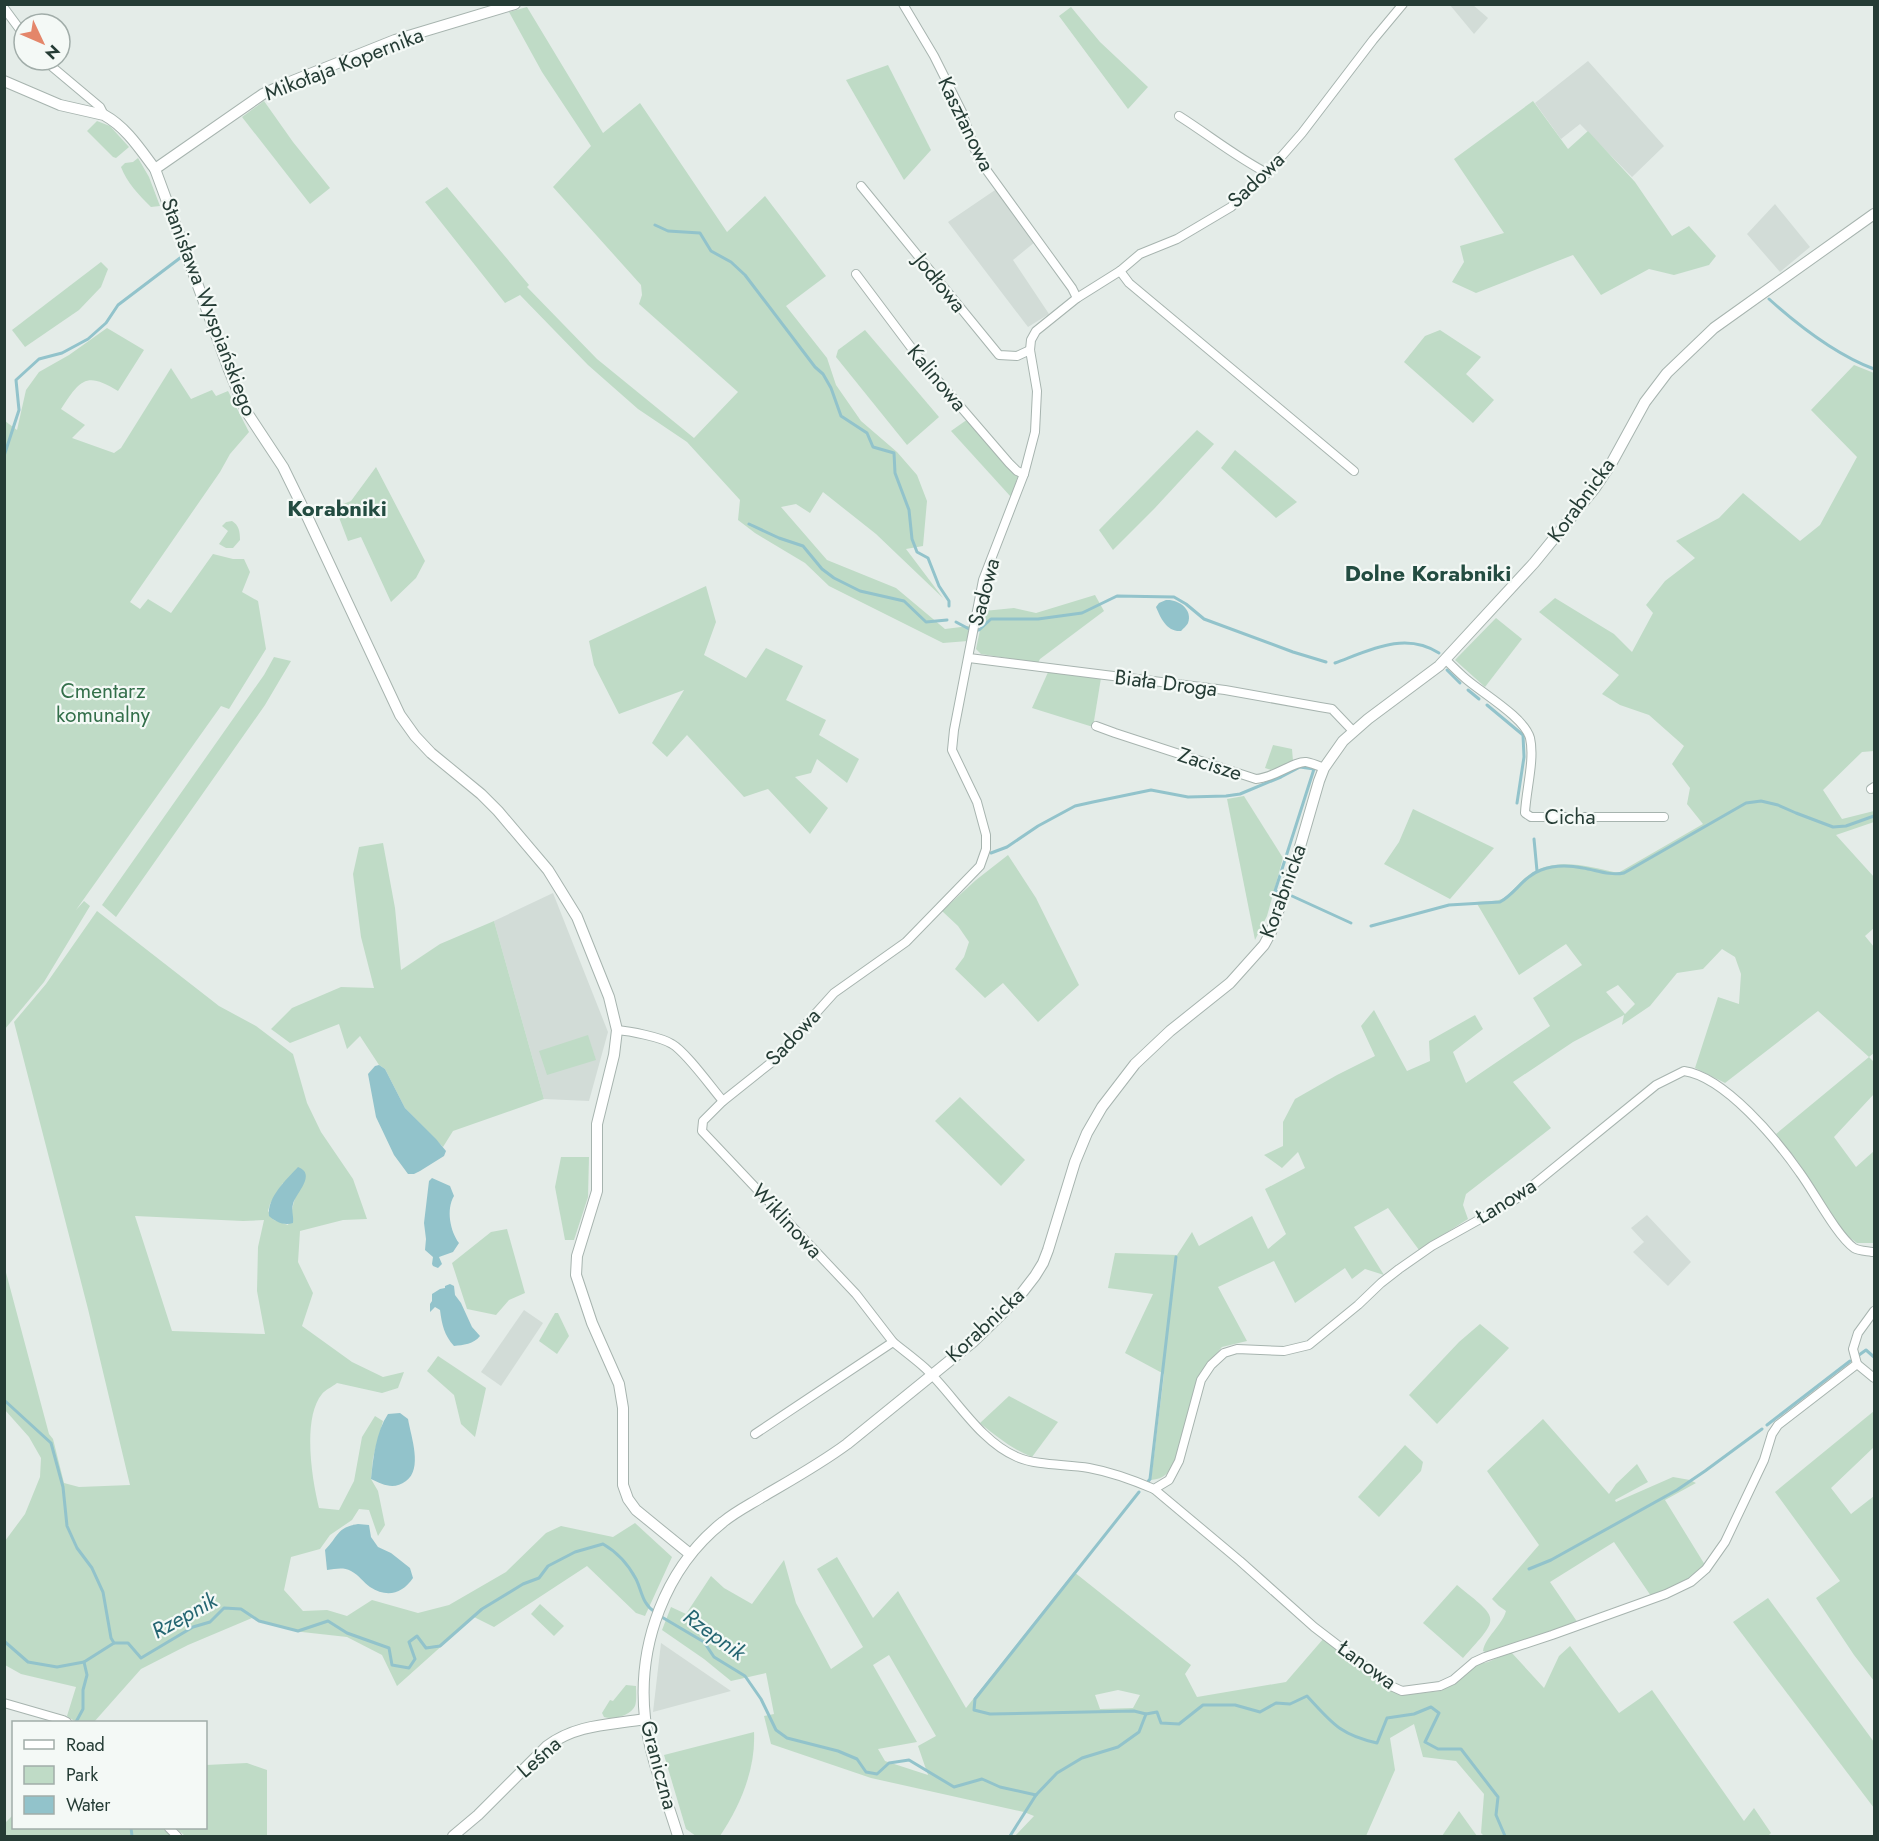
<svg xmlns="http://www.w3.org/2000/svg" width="1879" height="1841" viewBox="0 0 1879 1841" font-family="Jost,sans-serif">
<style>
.built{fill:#d2dcd7}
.green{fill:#bfdbc6;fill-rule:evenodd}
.water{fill:#92c3cb}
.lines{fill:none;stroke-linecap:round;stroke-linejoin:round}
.stream{stroke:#92c3cb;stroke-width:3}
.minor-casing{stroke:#a7b4af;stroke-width:10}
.tertiary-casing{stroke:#a7b4af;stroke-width:12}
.minor{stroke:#fff;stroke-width:8}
.tertiary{stroke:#fff;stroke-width:10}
.labels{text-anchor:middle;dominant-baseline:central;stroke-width:4.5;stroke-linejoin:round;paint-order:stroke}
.street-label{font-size:21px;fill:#253c35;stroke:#f4f9f6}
.park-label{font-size:21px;fill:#336f4a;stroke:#f4f9f6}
.neighbourhood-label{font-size:22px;font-weight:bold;fill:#234c41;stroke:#f4f9f6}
.water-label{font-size:22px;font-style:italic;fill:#256672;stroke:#f4f9f6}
</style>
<rect width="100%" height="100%" fill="#e4ece8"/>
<g class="built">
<polygon points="1450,5 1473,5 1488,18 1474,34"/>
<polygon points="1588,61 1664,146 1632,177 1580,124 1561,139 1535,103"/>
<polygon points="998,188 1035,242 1013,260 1049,314 1028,327 948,222"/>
<polygon points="1775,204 1810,247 1780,272 1747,234"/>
<polygon points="553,893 608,1032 589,1101 544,1099 494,921"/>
<polygon points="1647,1215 1691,1262 1668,1286 1633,1252 1644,1242 1631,1228"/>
<polygon points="524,1310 543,1323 501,1386 481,1372"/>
<polygon points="661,1643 731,1691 653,1712"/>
</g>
<g class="green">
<polygon points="527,7 603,133 640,103 727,232 765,196 826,276 786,306 827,358 836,385 861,421 897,452 917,475 927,501 923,546 906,549 943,598 876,534 823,492 810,513 796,504 781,507 827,560 896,588 945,629 969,626 968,641 943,643 829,586 805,563 755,533 738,520 740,500 687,442 638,409 588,365 520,295 505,303 425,202 447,187 529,285 527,287 597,359 694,438 738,392 639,304 642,295 641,285 553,187 591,146 542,72 509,12"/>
<polygon points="1071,7 1100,42 1148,87 1128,109 1059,16"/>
<polygon points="888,65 931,150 904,180 846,80"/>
<polygon points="264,101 293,142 330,188 310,204 242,117"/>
<polygon points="1533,101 1568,149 1588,131 1635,182 1672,236 1689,226 1716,256 1709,265 1674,275 1649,269 1601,295 1573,255 1476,293 1452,282 1464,262 1460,246 1504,233 1454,159"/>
<polygon points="97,121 110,126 129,147 116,158 113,157 87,131"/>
<path d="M138 158 149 177 160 206 151 207C139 195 127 183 121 167L125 163 133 162Z"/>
<polygon points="101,262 108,269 101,287 79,310 25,347 12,330"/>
<path d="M107 328 144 350 118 391C86 371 80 380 61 409L85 425 72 438 114 453 121 448 171 368 191 399 212 390 216 396 228 391 249 432 230 454 220 472 130 602 140 609 148 599 171 613 213 554 233 559H244L250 572 242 592 258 601 266 649 229 709 221 706 76 910 84 901 90 906 44 982 5 1029V421L17 430 26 390 39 372 69 355Z"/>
<polygon points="865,330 939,417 907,445 836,357 838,350"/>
<polygon points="1440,330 1481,357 1466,374 1494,400 1473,423 1404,362 1425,336"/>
<path d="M1854 365 1874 373V751L1862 752 1823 790 1842 819 1874 811V822L1836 835 1874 877V928L1865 936 1874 947V1053L1869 1057 1874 1062V1094L1834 1137 1856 1167 1874 1151V1243H1857L1845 1234 1796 1159 1776 1134 1869 1057 1818 1011 1725 1083 1695 1068 1718 997 1739 1004 1741 974 1735 957 1722 949 1703 969 1677 973 1650 1006 1622 1025 1624 1015 1573 1042 1513 1082 1551 1128 1466 1194 1463 1205 1468 1219 1419 1250 1388 1208 1354 1227 1384 1275 1365 1269 1352 1279 1345 1268 1295 1303 1274 1261 1218 1287 1247 1341 1222 1347 1205 1367 1176 1461C1169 1472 1165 1479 1151 1480L1164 1374 1125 1353 1153 1294 1108 1288 1115 1253 1177 1255 1192 1232 1199 1246 1252 1216 1268 1249 1286 1234 1265 1189 1305 1168 1298 1152 1282 1168 1264 1155 1283 1146V1122L1295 1099 1337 1075 1375 1056 1361 1026 1374 1010 1407 1071 1430 1061 1429 1041 1475 1015 1483 1029 1453 1052 1466 1083 1550 1026 1533 998 1582 965 1566 944 1519 975 1476 902C1484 901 1497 902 1504 898 1514 891 1521 879 1532 873 1558 857 1590 867 1618 873L1703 824 1687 804 1690 788 1672 764 1684 746 1649 715 1620 705 1602 694 1619 675 1539 612 1555 598 1614 634 1632 652 1653 613 1646 605 1665 581 1695 558 1676 541 1719 518 1743 493 1800 541 1820 525 1857 457 1811 410ZM1618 985 1635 1004 1625 1014 1606 992Z"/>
<polygon points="968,419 1018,476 1011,497 951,431"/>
<polygon points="1197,430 1214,444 1154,509 1113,550 1099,530"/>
<polygon points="1235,450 1297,502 1276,518 1221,468"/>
<polygon points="376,467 425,561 416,578 391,602 361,537 348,541 335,507 351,501"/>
<path d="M232 521C239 525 240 532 240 540L233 548H226L219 544 228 531 222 526 226 522Z"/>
<polygon points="706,586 716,622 704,655 746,678 766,648 803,666 786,700 826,720 819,735 859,759 847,783 817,759 811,773 795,777 828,808 810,834 768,789 744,797 687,735 667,757 652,743 684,690 619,714 594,665 589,641"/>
<polygon points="1095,595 1104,611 1040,659 1038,663 981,654 976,649 984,611 1014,608 1036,613"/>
<polygon points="1496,618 1522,639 1485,687 1455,660"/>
<polygon points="274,657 291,661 265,705 116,917 102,905 264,675"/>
<polygon points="1049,670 1101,678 1093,727 1032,708"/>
<polygon points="1273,745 1292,749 1293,761 1274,771 1265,768"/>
<polygon points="1244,796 1283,858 1267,916 1255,940 1227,799"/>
<polygon points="1413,809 1494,848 1450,899 1384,864 1399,842"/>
<polygon points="383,843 395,908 401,970 440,944 494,921 544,1099 453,1131 443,1147 405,1108 385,1069 379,1065 360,1036 347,1049 339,1024 290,1043 271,1029 292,1008 341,987 374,988 361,937 353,874 359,847"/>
<polygon points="1008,855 1036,898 1079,985 1038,1022 1003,983 985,998 955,969 964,957 969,942 958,926 942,911 976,880"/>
<path d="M97 911 219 1006 256 1026 293 1054 307 1103 321 1132 353 1179 367 1219 343 1220 300 1231 298 1262 313 1293 302 1326 352 1362 383 1377 404 1372 398 1388 382 1393 337 1383C332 1387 325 1390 322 1394 302 1418 312 1480 319 1508L339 1510 354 1481 362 1437 375 1416 383 1421 373 1458 371 1479 378 1491 385 1525 378 1536 369 1510 359 1509 352 1520 330 1535 320 1549 291 1557 284 1590 303 1611 327 1610 347 1616 372 1600 418 1613 449 1605 506 1572 546 1533 561 1526 613 1537 635 1523 672 1557 645 1616 636 1613 587 1566 494 1627 474 1617 397 1686 382 1655 347 1637 302 1632 252 1618 188 1645 141 1669 94 1722H76L67 1716 76 1687 21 1674 5 1665V1541L25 1514 40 1477 41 1458 29 1437 5 1410 4 1265 49 1434 53 1439 64 1483 79 1487 130 1485 88 1309 14 1022 46 984ZM283 1183 296 1196C292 1205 292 1215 288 1225L274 1220 268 1211 270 1204ZM135 1216 243 1221 264 1220 258 1247 257 1291 265 1334 172 1331Z"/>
<polygon points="588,1035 596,1060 547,1075 539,1051"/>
<polygon points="960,1097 1025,1160 1001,1186 935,1121"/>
<polygon points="561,1157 589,1157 588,1197 574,1240 565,1240 555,1187"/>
<polygon points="507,1229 525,1293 509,1300 496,1315 467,1309 452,1263 491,1232"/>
<polygon points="555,1313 558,1313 569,1336 557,1354 539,1341"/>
<polygon points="1480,1324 1509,1348 1437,1424 1409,1395 1459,1342"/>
<polygon points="438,1356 486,1388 475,1437 461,1424 454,1395 427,1371"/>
<path d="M1009 1396 1058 1422 1032 1457C1012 1449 997 1437 980 1423Z"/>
<polygon points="1874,1411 1874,1447 1831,1488 1851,1514 1874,1496 1874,1681 1854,1655 1816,1598 1840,1581 1775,1492"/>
<path d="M1543 1419 1609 1494 1616 1484 1637 1464 1648 1482 1615 1500 1616 1502 1673 1477 1690 1480 1696 1483 1665 1500 1705 1565 1683 1584 1651 1596 1614 1542 1550 1582 1578 1623 1488 1653 1483 1651C1485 1637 1502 1626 1506 1611L1499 1606 1492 1599 1539 1545 1487 1471Z"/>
<polygon points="1405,1445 1423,1462 1421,1471 1379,1517 1358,1497"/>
<path d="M837 1557 873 1618 898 1591 966 1708 1074 1572 1191 1665 1185 1674 1197 1697 1286 1682 1324 1638 1403 1695 1440 1691 1456 1682 1477 1664 1488 1662 1511 1652 1544 1688 1559 1656 1570 1646 1619 1713 1652 1690 1744 1821 1754 1808 1771 1833 1768 1836H1484L1481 1833 1484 1794 1456 1761 1423 1757 1414 1724 1390 1738 1395 1770 1366 1836H1015L1034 1816 1024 1812 871 1778 771 1744 764 1716 774 1714 766 1673 731 1681 704 1659 662 1630 671 1607 686 1614 711 1576 724 1588 752 1604 784 1560 796 1603 831 1669 863 1647 817 1569ZM889 1655 936 1736 918 1746 928 1775 885 1761 878 1749 917 1742 873 1665ZM1118 1690 1140 1695 1133 1708 1100 1709 1095 1695Z"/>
<path d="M1457 1585C1500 1620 1501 1616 1463 1658L1423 1623Z"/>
<polygon points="1768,1598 1874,1742 1874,1808 1733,1622"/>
<polygon points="540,1604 564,1626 554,1636 531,1614"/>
<path d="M626 1685 636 1686C636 1692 637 1701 635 1706 630 1716 613 1720 604 1717L602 1713 610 1700 613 1701Z"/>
<path d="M754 1732C756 1769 740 1806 720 1836H696L686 1829 664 1755Z"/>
<polygon points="247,1763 267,1770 267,1836 185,1836 176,1828 206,1828 206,1765"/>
<polygon points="1459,1811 1477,1836 1442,1836"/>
<polygon points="13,1815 14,1828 165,1828 173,1836 5,1836 4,1824"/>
</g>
<g class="water">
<path d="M1166 600C1178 599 1193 609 1188 623 1187 625 1182 630 1181 631 1167 632 1161 619 1156 607L1159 603Z"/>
<polygon points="379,1065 385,1069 405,1108 436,1139 446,1151 444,1156 420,1171 414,1174 408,1174 394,1155 376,1117 368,1074 375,1066"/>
<path d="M298 1167C317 1174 296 1193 293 1204 291 1211 294 1216 293 1223 284 1226 276 1222 269 1216 267 1197 286 1180 298 1167Z"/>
<path d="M432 1178 450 1186 454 1196C446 1209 450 1231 459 1243L453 1252 439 1257 442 1264 438 1268 433 1266 432 1264 433 1257 425 1250 426 1239 424 1223 429 1181Z"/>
<path d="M450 1284 454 1286 455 1295 461 1303 472 1327 480 1336C474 1344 463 1345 454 1346 444 1335 442 1325 440 1310L435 1307 430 1312V1304L432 1301V1294L440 1289 445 1288V1286Z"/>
<path d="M400 1413 408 1419C411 1437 423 1469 406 1481 394 1490 383 1485 371 1479 373 1458 376 1432 388 1414Z"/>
<path d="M358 1524 369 1525 371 1537 378 1547 391 1553 410 1568 413 1578C402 1594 387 1598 370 1587 363 1582 359 1575 351 1571 343 1567 336 1569 327 1570L325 1550C338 1537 337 1527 358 1524Z"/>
</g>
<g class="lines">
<g class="stream">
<polyline points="655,225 668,231 700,233 711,251 731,262 745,275 815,367 823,374 831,388 841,416 867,433 873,447 894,453 895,473 909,510 912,539 917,552 928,558 939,586 949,601 949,606"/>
<path d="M1769 299C1799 326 1837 355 1874 369"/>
<polyline points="4,456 19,410 16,380 39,359 62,353 88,339 106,323 118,305 180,258"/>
<polyline points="749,524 779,538 803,546 822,569 834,578 860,591 904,601 926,622 947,620"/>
<polyline points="956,622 971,630"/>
<polyline points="975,630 979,630 991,619 1038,619 1082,613 1117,596 1174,597 1186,604 1204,619 1293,652 1326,662"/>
<path d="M1335 663C1370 650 1405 631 1439 653"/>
<polyline points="1447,670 1460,683"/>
<polyline points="1468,690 1479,699"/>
<polyline points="1487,705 1523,735 1524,757 1517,803"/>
<polyline points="1534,839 1537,871"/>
<polyline points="991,853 1007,847 1038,826 1075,806 1093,802 1151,790 1188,797 1226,796 1240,794 1281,777 1300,767 1314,769 1275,891 1278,892"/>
<polyline points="1292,896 1351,923"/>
<path d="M1371 926 1449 905 1500 902C1515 894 1524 876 1541 870 1554 865 1568 865 1583 868 1596 870 1610 876 1624 873L1746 803 1761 801 1778 805 1796 813 1833 827 1846 826 1874 816"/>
<polyline points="1859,1355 1866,1350 1874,1357"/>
<polyline points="4,1400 51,1443 63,1487 67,1526 77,1548 92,1568 103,1592 111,1638 114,1643"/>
<polyline points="1767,1425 1850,1361"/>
<polyline points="1147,1483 1150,1479 1176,1257"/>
<polyline points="1139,1492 975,1699 974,1710 990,1714 1134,1711 1146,1714"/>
<polyline points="1529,1569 1551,1560 1677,1490 1705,1471 1762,1429"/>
<path d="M660 1616 704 1642 714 1657 745 1676 761 1699 776 1730 787 1738 838 1751 857 1759 866 1772 877 1774 889 1763 909 1760 954 1787 982 1779 1000 1787 1036 1795 1057 1773 1082 1758 1118 1747 1139 1732 1146 1714 1157 1712 1161 1723 1179 1724 1203 1705H1235L1260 1712 1276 1703 1290 1704 1307 1696C1332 1723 1340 1735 1377 1743L1387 1718 1414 1714 1431 1707 1439 1713 1425 1742 1438 1749H1461L1498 1797 1496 1815 1505 1836"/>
<path d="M4 1641 28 1662 57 1667 84 1662 114 1643H128L141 1658 193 1627 210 1622 224 1608 241 1609 259 1621 298 1631 328 1621 347 1633 389 1648 392 1665 409 1668 415 1659 409 1642 417 1636 426 1648 440 1646 482 1609 523 1584 539 1578 548 1566 575 1552 603 1544C617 1552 628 1564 636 1579 642 1591 642 1604 655 1612"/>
<polyline points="76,1722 83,1709 83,1690 87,1675 84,1662"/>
<polyline points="131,1828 132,1836"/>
<polyline points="1010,1836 1036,1795"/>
</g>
<g class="minor-casing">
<g id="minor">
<polyline points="903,4 934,56 962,112 974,148 985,168 1072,288 1077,298"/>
<polyline points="4,8 24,35"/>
<polyline points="44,60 100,107 104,115"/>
<path d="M1179 116C1209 135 1236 157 1267 173"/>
<polyline points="861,186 999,355 1017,356 1030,350"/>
<polyline points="1120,271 1129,283 1354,471"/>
<polyline points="856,274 922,362 1009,463 1017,471 1024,474"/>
<polyline points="969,658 1225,690 1320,707 1332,709 1353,731"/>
<path d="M1445 659C1452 666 1459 673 1466 679 1482 693 1525 718 1530 738 1535 759 1526 790 1525 813L1531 817H1664"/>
<path d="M1096 726 1115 733 1256 779C1274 778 1294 761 1306 762 1312 763 1319 766 1324 768"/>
<polyline points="1871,789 1874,787"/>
<path d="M617 1030C629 1031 661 1037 672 1044 686 1052 711 1087 723 1101L772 1062 834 993 906 942 980 866 986 849V835L977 802 952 750 954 730 983 580 1024 474 1035 432 1037 391 1030 350 1031 340 1036 331 1077 298 1120 271 1140 254 1177 239 1231 207 1267 173 1302 133 1373 40 1403 4"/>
<polyline points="723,1101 703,1121 702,1131 856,1294 893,1342"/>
<polyline points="1857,1364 1874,1378"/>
<path d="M755 1434 893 1342C904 1351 915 1359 925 1368 954 1395 979 1441 1017 1457 1038 1466 1067 1464 1089 1468 1111 1472 1133 1480 1154 1489L1169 1480 1179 1461 1201 1380 1211 1365 1224 1353 1237 1349 1284 1351 1309 1345 1358 1305 1381 1283 1399 1269 1432 1246 1516 1199 1656 1085 1684 1071C1725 1077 1777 1140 1800 1173 1814 1192 1837 1236 1854 1248 1859 1251 1867 1251 1872 1252"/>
<polyline points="1154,1489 1240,1561 1314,1627 1391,1686 1402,1691 1440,1686 1453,1680 1474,1662 1485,1657 1552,1635 1666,1594 1691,1582 1706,1569 1725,1542 1764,1460 1772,1434 1778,1425 1857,1364 1853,1349 1858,1333 1874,1311"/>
<polyline points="4,1703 63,1720 67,1722"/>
<polyline points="169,1828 177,1836"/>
</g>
</g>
<g class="tertiary-casing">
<g id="tertiary">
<path d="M4 81 60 105 104 115C126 127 140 149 155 169L229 370 246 411 283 467 306 514 400 715 415 736 431 753 481 794 498 811 548 870 577 917 609 997 617 1030 614 1055 597 1124V1191L577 1256 576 1275 592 1323 619 1384 623 1408V1485L628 1499 636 1510 690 1554"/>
<polyline points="155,169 263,94 285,84 395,40 515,4"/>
<path d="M453 1836 478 1815 547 1746C577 1724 609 1725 645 1719"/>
<path d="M678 1836C667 1800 649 1754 645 1718 637 1645 665 1568 723 1522 735 1512 749 1505 762 1497 791 1480 820 1464 847 1444L974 1341 1018 1298 1035 1276 1043 1263 1048 1250 1075 1162 1087 1133 1102 1107 1135 1064 1170 1031 1230 983 1264 945 1271 932 1297 857 1319 781 1324 768 1343 741 1368 719 1439 666 1534 563 1595 488 1611 464 1645 402 1667 373 1714 328 1874 214"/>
</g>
</g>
<use href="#minor" class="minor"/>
<use href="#tertiary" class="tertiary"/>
</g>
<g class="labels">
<g class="street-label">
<text transform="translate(344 64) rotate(-21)">Mikołaja Kopernika</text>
<text transform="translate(966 124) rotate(64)">Kasztanowa</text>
<text transform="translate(1256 180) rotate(-44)">Sadowa</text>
<text transform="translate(940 283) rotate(51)">Jodłowa</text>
<text transform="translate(209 307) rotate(69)">Stanisława Wyspiańskiego</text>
<text transform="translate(937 378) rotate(50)">Kalinowa</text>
<text transform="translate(1581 500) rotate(-54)">Korabnicka</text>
<text transform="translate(984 592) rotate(-75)">Sadowa</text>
<text transform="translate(1166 683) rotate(7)">Biała Droga</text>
<text transform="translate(1210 764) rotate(18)">Zacisze</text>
<text x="1570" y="817">Cicha</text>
<text transform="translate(1283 891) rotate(-70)">Korabnicka</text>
<text transform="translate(793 1037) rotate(-47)">Sadowa</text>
<text transform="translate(1506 1201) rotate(-32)">Łanowa</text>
<text transform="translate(787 1221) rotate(47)">Wiklinowa</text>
<text transform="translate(985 1325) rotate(-43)">Korabnicka</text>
<text transform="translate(1367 1665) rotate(36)">Łanowa</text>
<text transform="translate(539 1757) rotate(-41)">Leśna</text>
<text transform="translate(659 1765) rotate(75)">Graniczna</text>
</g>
<g class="park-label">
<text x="103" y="691">Cmentarz<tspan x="103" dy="24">komunalny</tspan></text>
</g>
<g class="neighbourhood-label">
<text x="337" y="508">Korabniki</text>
<text x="1428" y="573">Dolne Korabniki</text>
</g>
<g class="water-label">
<text transform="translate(184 1615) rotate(-29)">Rzepnik</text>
<text transform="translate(715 1634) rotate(36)">Rzepnik</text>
</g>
</g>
<rect width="1879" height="1841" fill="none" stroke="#253c35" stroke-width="12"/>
<rect x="12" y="1721" width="195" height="108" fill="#f4f9f6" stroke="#a1ada9" stroke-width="1.5"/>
<rect x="24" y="1740" width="30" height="9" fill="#ffffff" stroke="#a1ada9" stroke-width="1.5"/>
<text x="66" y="1751" font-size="18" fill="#253c35">Road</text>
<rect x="24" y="1766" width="30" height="18" fill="#bfdbc6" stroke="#a1ada9" stroke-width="1.5"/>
<text x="66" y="1781" font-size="18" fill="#253c35">Park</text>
<rect x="24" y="1796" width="30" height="18" fill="#92c3cb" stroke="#a1ada9" stroke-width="1.5"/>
<text x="66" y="1811" font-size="18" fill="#253c35">Water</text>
<g transform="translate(42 42) rotate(134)"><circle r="28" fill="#f4f9f6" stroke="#a1ada9" stroke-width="1.5"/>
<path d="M0-4.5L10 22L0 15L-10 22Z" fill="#e4866a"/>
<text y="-9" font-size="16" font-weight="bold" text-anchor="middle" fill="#253c35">N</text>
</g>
</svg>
